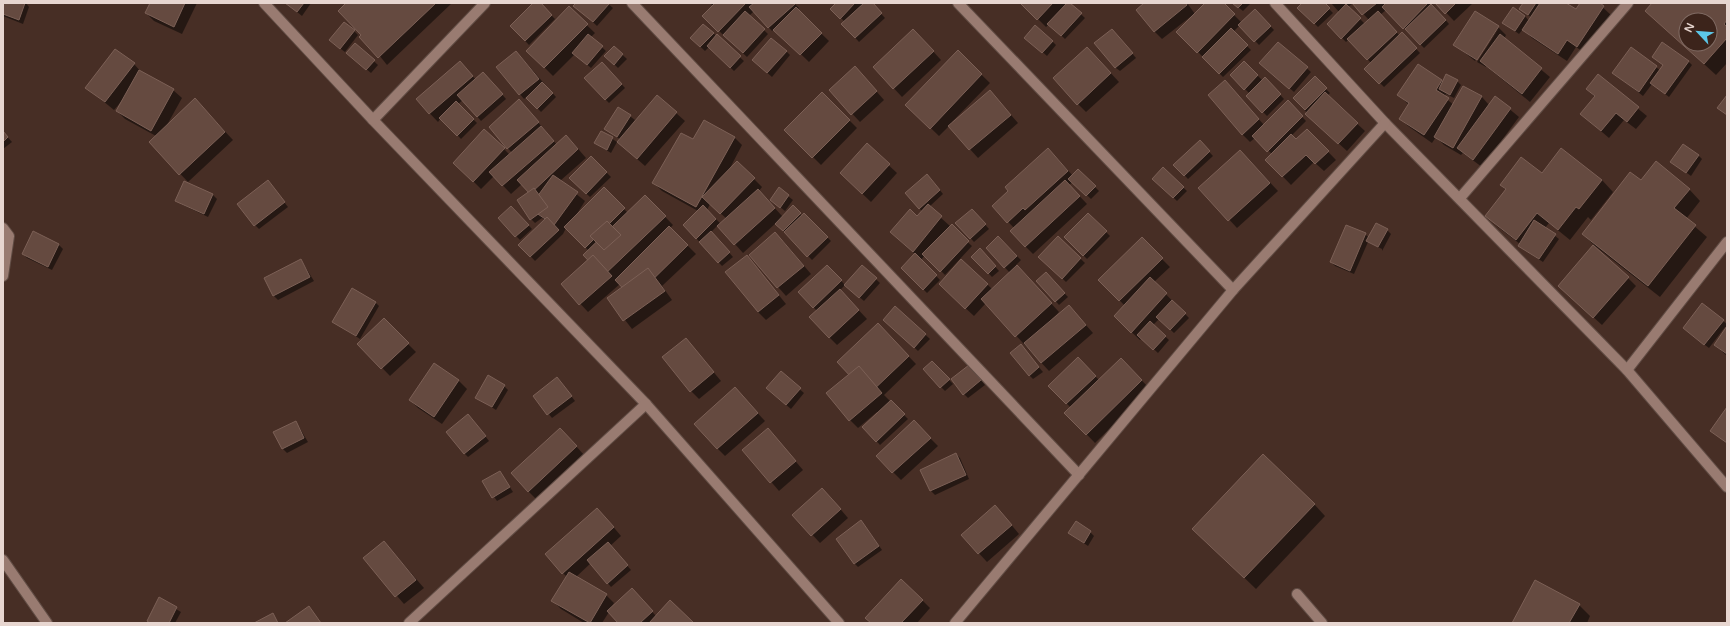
<svg xmlns="http://www.w3.org/2000/svg" width="1730" height="626" viewBox="0 0 1730 626" font-family="'Varela Round',sans-serif">
<style>
.shadow{fill:#0007;fill-rule:evenodd}
.building{fill:#654a40;stroke:#7c6056;fill-rule:evenodd}
.lines{fill:none;stroke-linecap:round;stroke-linejoin:round}
.minor-casing{stroke:#604c44;stroke-width:12}
.minor{stroke:#997b71;stroke-width:10}
</style>
<rect width="100%" height="100%" fill="#472e25"/>
<g class="shadow">
<polygon points="3,3 26,3 29,7 23,24 3,16"/>
<polygon points="151,3 197,3 182,34 154,21 146,13"/>
<polygon points="286,3 311,3 302,16"/>
<polygon points="348,3 452,3 387,65 363,35"/>
<polygon points="534,3 539,3 555,19 529,45 511,26"/>
<polygon points="577,3 607,3 613,8 597,26 579,9"/>
<polygon points="710,3 794,3 799,8 797,10 829,41 809,62 775,29 772,31 754,11 749,16 768,34 747,57 703,16 713,6"/>
<polygon points="838,3 871,3 885,18 859,42 843,24 845,22 832,9"/>
<polygon points="1022,3 1069,3 1085,18 1065,39 1049,24 1046,27"/>
<polygon points="1146,3 1187,3 1195,14 1207,3 1222,3 1242,23 1255,10 1274,30 1259,45 1240,25 1233,32 1251,50 1223,77 1178,32 1195,15 1194,14 1162,39 1154,31"/>
<polygon points="1233,3 1251,3 1243,11"/>
<polygon points="1303,3 1323,3 1333,13 1318,27 1299,8"/>
<path d="M1331 3H1431L1449 24 1424 48 1386 10 1380 15 1400 36 1402 34 1420 53 1384 87 1366 69 1371 63 1349 39 1346 42 1328 24 1339 12ZM1353 3 1369 20 1365 24 1348 7Z"/>
<polygon points="1437,3 1473,3 1454,21"/>
<polygon points="1525,3 1564,3 1576,11 1581,3 1598,3 1611,15 1586,54 1576,47 1567,61 1532,38 1523,29 1519,34 1508,26 1525,16 1529,21 1532,18 1520,9"/>
<path d="M1654 3H1727V63L1716 75 1646 11ZM1686 20H1710V44H1686Z"/>
<polygon points="569,8 595,33 591,37 606,51 591,68 575,54 553,76 528,51"/>
<polygon points="1475,12 1499,28 1475,61 1454,44"/>
<polygon points="1499,28 1506,35 1504,39 1550,77 1530,102 1486,66 1486,67 1477,62"/>
<polygon points="354,31 358,35 345,52 334,44"/>
<polygon points="713,33 744,61 734,71 709,47 705,51 691,38"/>
<polygon points="1116,34 1136,58 1120,71 1116,68"/>
<polygon points="921,38 941,60 902,97 874,67"/>
<polygon points="1030,41 1052,41 1056,45 1047,56"/>
<polygon points="1278,43 1311,72 1294,92 1265,67"/>
<polygon points="355,44 378,65 371,73 352,57"/>
<polygon points="614,47 627,59 618,68 606,56"/>
<polygon points="1631,48 1661,71 1688,61 1692,65 1669,97 1652,84 1643,96 1614,73"/>
<polygon points="786,51 790,55 772,77 757,64"/>
<polygon points="958,52 990,83 952,122 954,123 998,100 1018,123 978,158 949,126 939,136 907,105"/>
<polygon points="520,56 556,97 541,112 528,98 535,91 534,90 524,99 497,67"/>
<polygon points="1095,56 1119,82 1086,112 1078,104"/>
<polygon points="1244,62 1263,81 1265,79 1284,99 1267,116 1247,96 1250,94 1231,75"/>
<polygon points="134,64 142,73 173,90 182,98 167,125 203,108 233,140 188,182 150,142 156,136 125,119 117,111 125,97 114,110 87,88"/>
<polygon points="1419,65 1443,82 1457,81 1461,85 1454,98 1446,94 1444,97 1454,105 1464,87 1482,97 1489,105 1495,97 1519,117 1482,167 1463,153 1461,155 1444,145 1436,137 1432,143 1408,126 1400,118 1409,105 1399,95"/>
<polygon points="606,67 625,88 609,103 605,99"/>
<polygon points="468,71 476,80 487,77 506,99 481,121 463,100 458,104 477,123 461,139 441,118 438,122 417,100"/>
<polygon points="863,76 884,100 860,122 830,90"/>
<polygon points="1598,76 1647,116 1636,129 1624,120 1609,138 1581,114 1595,97 1587,89"/>
<polygon points="1315,78 1330,93 1327,96 1365,131 1347,151 1315,122 1294,98"/>
<polygon points="1225,81 1264,125 1288,102 1306,121 1291,136 1296,141 1307,130 1336,160 1324,171 1314,162 1291,185 1267,160 1272,154 1255,138 1250,142 1242,134"/>
<polygon points="822,93 857,128 821,165 786,130"/>
<polygon points="657,96 685,121 645,166 627,150 621,140 606,129 619,108 635,120 630,126"/>
<polygon points="527,109 557,145 574,144 586,158 560,181 585,201 575,217 604,189 628,213 645,196 673,225 670,228 696,254 662,286 672,300 632,329 608,298 623,288 620,284 588,312 562,284 589,260 589,251 566,228 563,234 535,261 520,245 545,220 542,218 535,223 531,219 530,193 522,184 511,194 494,176 481,189 463,171 504,149 510,155 512,153 490,127"/>
<polygon points="3,132 12,142 3,149"/>
<polygon points="602,132 617,142 611,153 595,143"/>
<path d="M734 137 742 145 729 170 737 162 762 187 759 191 783 217 793 207 802 216 804 214 831 241 812 260 776 223 743 253 718 225 711 232 733 257 722 266 684 225 698 211 662 191 654 183 694 141ZM710 204 727 219 721 224 707 210Z"/>
<polygon points="1200,142 1213,156 1188,179 1175,165"/>
<polygon points="867,145 897,173 871,202 849,181"/>
<polygon points="1698,155 1702,159 1691,176 1672,162"/>
<polygon points="591,157 611,177 590,197 570,178"/>
<polygon points="1056,157 1073,176 1078,170 1099,191 1091,199 1073,182 1069,185 1087,204 1033,254 1025,246 1014,228 993,206"/>
<polygon points="1248,159 1278,191 1237,228 1200,188"/>
<polygon points="1163,169 1187,191 1177,201 1154,179"/>
<polygon points="1543,175 1602,180 1613,192 1591,220 1588,217 1570,240 1549,223 1545,228 1559,239 1543,262 1523,249 1520,244 1498,227 1486,216 1506,190 1501,185"/>
<polygon points="931,179 943,194 929,207 972,246 945,275 925,255 921,260 940,280 927,293 902,268 915,254 899,240 922,211 919,208"/>
<polygon points="184,182 213,195 217,199 208,217 181,204 177,200"/>
<polygon points="268,182 288,207 259,229 255,225"/>
<polygon points="1641,182 1689,189 1700,201 1686,219 1707,237 1660,297 1595,246 1583,234"/>
<polygon points="779,189 793,200 785,211 775,203"/>
<polygon points="515,211 532,229 520,240 499,218"/>
<polygon points="976,214 989,229 974,242 957,223"/>
<polygon points="1088,214 1110,236 1087,259 1065,237"/>
<polygon points="1387,230 1391,234 1382,251 1382,249 1368,242 1354,274 1335,266 1331,262 1365,234 1369,238"/>
<polygon points="33,232 59,245 63,249 52,270 27,258 23,254"/>
<polygon points="998,237 1021,260 1016,265 1059,312 1052,319 1053,320 1077,315 1093,333 1049,371 986,303 974,316 948,292 987,284 992,289 1010,273 987,248"/>
<polygon points="1058,237 1085,263 1066,282 1040,257"/>
<polygon points="1142,239 1170,267 1154,282 1189,318 1174,333 1159,319 1153,325 1169,340 1158,353 1142,338 1140,340 1123,324 1125,306 1100,280"/>
<polygon points="783,241 811,274 786,296 750,255"/>
<polygon points="984,254 999,271 992,277 973,257"/>
<polygon points="747,256 786,304 766,320 758,312"/>
<polygon points="301,260 314,281 278,300 274,296 266,278"/>
<polygon points="827,266 845,285 862,266 880,283 864,301 845,285 840,290 867,319 837,345 829,337 817,311 799,292"/>
<polygon points="1046,274 1068,297 1059,305 1038,281"/>
<polygon points="1628,278 1636,286 1602,325 1559,286"/>
<polygon points="375,302 379,306 360,339 334,322"/>
<polygon points="895,307 930,339 918,351 885,320"/>
<polygon points="384,320 416,352 390,376 359,344"/>
<polygon points="1723,321 1727,324 1727,356 1715,345 1727,328 1725,327 1709,348 1688,332"/>
<polygon points="886,333 916,364 884,395 908,419 880,445 864,427 878,413 877,412 858,428 850,420"/>
<polygon points="686,339 721,381 699,399 691,391"/>
<polygon points="1024,350 1043,372 1033,379 1029,375"/>
<polygon points="1078,359 1099,380 1121,359 1150,389 1095,443 1066,413 1071,408 1050,386"/>
<polygon points="932,362 953,384 945,391 941,387"/>
<polygon points="434,364 459,381 467,389 442,424 418,408 410,400"/>
<polygon points="973,370 985,385 968,398 964,394"/>
<polygon points="781,373 804,393 791,409 771,392"/>
<polygon points="561,383 575,401 552,418 534,396"/>
<polygon points="504,386 508,390 496,410 476,397"/>
<polygon points="743,397 765,421 725,456 717,448"/>
<polygon points="472,419 489,441 468,457 464,453"/>
<polygon points="296,422 308,442 287,453 283,449"/>
<polygon points="768,429 803,470 779,491 744,450"/>
<polygon points="922,430 938,446 901,480 877,456"/>
<polygon points="568,437 584,455 536,499 528,491"/>
<polygon points="956,454 960,458 969,479 935,495 931,491 922,470"/>
<polygon points="500,472 513,492 497,501 484,482"/>
<polygon points="830,497 848,518 820,543 794,515"/>
<polygon points="1314,504 1325,516 1256,589 1205,540"/>
<polygon points="1003,515 1019,534 987,562 962,535"/>
<polygon points="605,517 621,536 610,546 631,570 611,587 591,563 576,577 606,595 614,603 611,608 632,590 656,616 693,623 619,623 609,612 602,623 584,623 561,609 553,601 567,577 563,573"/>
<polygon points="865,526 882,550 858,567 854,563"/>
<polygon points="1090,532 1094,536 1088,546 1069,533"/>
<polygon points="384,542 424,588 404,604 365,559"/>
<polygon points="902,580 930,608 917,623 872,623"/>
<polygon points="159,599 181,612 175,623 150,623 148,621"/>
<polygon points="1579,605 1590,616 1587,623 1513,623"/>
<polygon points="309,607 321,623 287,623"/>
</g>
<g class="building">
<polygon points="3,3 25,3 19,20 3,14"/>
<polygon points="150,3 185,3 174,27 145,13"/>
<polygon points="285,3 304,3 297,12"/>
<polygon points="346,3 436,3 378,58 359,37 361,35 338,11"/>
<polygon points="533,3 541,3 552,15 525,41 510,26"/>
<polygon points="576,3 609,3 609,4 593,22 573,6"/>
<polygon points="715,3 746,3 718,32 702,16"/>
<polygon points="754,3 795,3 795,4 768,28 749,7"/>
<polygon points="836,3 855,3 840,19 830,9"/>
<polygon points="864,3 873,3 882,13 855,38 841,24"/>
<polygon points="1020,3 1053,3 1037,20"/>
<polygon points="1067,3 1070,3 1082,13 1061,36 1047,24"/>
<polygon points="1144,3 1186,3 1187,5 1154,32 1136,10"/>
<polygon points="1205,3 1224,3 1235,14 1197,53 1176,32"/>
<polygon points="1232,3 1243,3 1238,8"/>
<polygon points="1302,3 1325,3 1330,8 1314,24 1297,8"/>
<polygon points="1352,3 1377,3 1362,15"/>
<polygon points="1386,3 1428,3 1403,29 1382,7"/>
<polygon points="1435,3 1456,3 1445,14"/>
<polygon points="1523,3 1536,3 1528,15 1519,9"/>
<polygon points="1540,3 1566,3 1576,9 1580,3 1600,3 1604,6 1577,47 1567,40 1558,54 1522,30"/>
<path d="M1652 3H1727V20L1724 24 1727 27V38L1704 64 1645 11ZM1686 20H1710V44H1686Z"/>
<polygon points="1346,4 1361,18 1341,39 1327,24"/>
<polygon points="1431,4 1446,20 1420,45 1405,29"/>
<polygon points="569,6 588,24 544,68 526,51"/>
<polygon points="796,7 822,33 800,55 773,30"/>
<polygon points="1513,7 1525,16 1515,31 1502,23"/>
<polygon points="1255,9 1271,26 1254,42 1238,25"/>
<polygon points="745,11 765,29 743,53 723,35"/>
<polygon points="1378,11 1397,32 1367,60 1347,39"/>
<polygon points="1475,11 1499,26 1477,60 1453,45"/>
<polygon points="344,22 355,30 340,49 329,40"/>
<polygon points="703,24 714,33 700,47 690,38"/>
<polygon points="1035,25 1053,41 1042,53 1024,38"/>
<polygon points="1231,28 1248,45 1219,74 1202,57"/>
<polygon points="913,29 934,51 893,89 873,67"/>
<polygon points="1112,29 1133,53 1115,68 1094,43"/>
<polygon points="1402,32 1417,48 1379,84 1364,69"/>
<polygon points="588,34 603,46 587,65 572,53"/>
<polygon points="717,34 741,56 730,68 707,46"/>
<polygon points="1500,34 1542,68 1522,94 1480,61"/>
<polygon points="771,38 787,51 767,73 752,60"/>
<polygon points="1278,42 1308,67 1289,89 1259,63"/>
<polygon points="1662,42 1689,61 1665,94 1650,83 1663,65 1652,57"/>
<polygon points="355,43 375,60 366,70 346,53"/>
<polygon points="614,46 623,54 614,65 604,56"/>
<polygon points="1087,47 1111,73 1077,105 1053,78"/>
<polygon points="1631,47 1657,66 1639,92 1612,73"/>
<polygon points="115,49 135,63 105,102 85,88"/>
<polygon points="958,50 982,74 930,129 905,105"/>
<polygon points="516,51 539,79 519,95 496,67"/>
<polygon points="460,61 473,76 429,114 416,99"/>
<polygon points="1244,61 1258,75 1244,90 1230,75"/>
<polygon points="602,62 622,84 605,100 584,78"/>
<polygon points="1418,64 1442,80 1436,90 1449,98 1424,135 1399,119 1409,103 1397,95"/>
<polygon points="855,66 877,91 851,115 829,90"/>
<polygon points="139,70 174,89 151,131 116,111"/>
<polygon points="483,72 503,94 477,117 457,95"/>
<polygon points="1446,74 1458,80 1450,95 1439,89"/>
<polygon points="1598,74 1639,107 1627,122 1616,113 1601,131 1580,114 1595,96 1586,89"/>
<polygon points="1315,76 1327,88 1305,110 1293,98"/>
<polygon points="1265,77 1281,94 1262,113 1246,96"/>
<polygon points="1225,80 1259,119 1242,135 1208,95"/>
<polygon points="542,82 553,93 537,109 526,98"/>
<polygon points="1463,86 1482,96 1453,148 1434,137"/>
<polygon points="990,90 1011,115 969,150 948,126"/>
<polygon points="822,92 850,120 812,158 784,130"/>
<polygon points="1325,92 1358,123 1338,144 1305,114"/>
<polygon points="657,95 677,112 637,159 617,142"/>
<polygon points="1727,95 1727,115 1717,108"/>
<polygon points="1495,96 1511,108 1473,160 1457,148"/>
<polygon points="195,98 225,132 179,175 149,142"/>
<polygon points="519,99 539,122 507,149 489,127"/>
<polygon points="1288,100 1303,116 1267,152 1252,136"/>
<polygon points="456,101 474,119 457,136 439,118"/>
<polygon points="618,107 631,115 617,137 604,129"/>
<polygon points="704,120 735,137 696,207 652,183 681,133 693,139"/>
<polygon points="541,126 554,141 502,186 489,172"/>
<polygon points="484,129 505,148 473,182 453,163"/>
<polygon points="1307,129 1329,151 1315,164 1306,155 1282,177 1265,160 1291,134 1296,139"/>
<polygon points="3,131 8,137 3,142"/>
<polygon points="601,131 613,137 607,150 594,143"/>
<polygon points="566,135 578,149 530,194 517,180"/>
<polygon points="1200,140 1210,151 1184,176 1173,165"/>
<polygon points="867,143 890,164 862,194 840,173"/>
<polygon points="1683,144 1699,155 1686,173 1670,162"/>
<polygon points="1048,148 1068,171 1025,210 1023,208 1007,223 992,206 1008,191 1005,187"/>
<polygon points="1561,148 1602,180 1579,209 1576,207 1558,230 1537,213 1516,240 1485,216 1506,189 1500,185 1521,157 1542,173"/>
<polygon points="1240,150 1270,183 1228,221 1198,188"/>
<polygon points="591,156 607,172 586,194 569,178"/>
<polygon points="737,161 755,178 720,214 702,197"/>
<polygon points="1656,161 1690,189 1674,208 1696,225 1648,286 1582,234 1630,172 1641,180"/>
<polygon points="1163,167 1184,187 1173,198 1152,179"/>
<polygon points="1078,169 1096,186 1086,196 1068,179"/>
<polygon points="927,174 940,190 919,209 905,193"/>
<polygon points="553,175 578,192 554,225 529,208"/>
<polygon points="268,180 285,202 254,226 237,204"/>
<polygon points="1065,180 1080,196 1025,247 1010,231"/>
<polygon points="184,181 213,194 204,214 175,201"/>
<polygon points="604,187 625,208 585,248 564,227"/>
<polygon points="779,187 789,195 780,208 770,200"/>
<polygon points="534,188 548,207 530,220 517,200"/>
<polygon points="758,189 775,208 734,245 717,226"/>
<polygon points="645,195 666,216 603,276 583,255"/>
<polygon points="928,204 942,216 913,252 890,232 910,209 917,216"/>
<polygon points="703,205 716,219 696,239 683,225"/>
<polygon points="793,205 801,213 783,231 775,224"/>
<polygon points="511,206 529,225 515,237 498,218"/>
<polygon points="972,209 986,224 970,239 955,223"/>
<polygon points="804,213 828,237 807,257 784,232"/>
<polygon points="1088,213 1107,231 1083,256 1064,237"/>
<polygon points="547,217 559,230 530,257 518,245"/>
<polygon points="1534,220 1556,234 1539,259 1518,246"/>
<polygon points="607,221 621,235 604,250 590,236"/>
<polygon points="1376,223 1388,229 1378,247 1366,241"/>
<polygon points="952,224 969,241 940,272 922,254"/>
<polygon points="1346,225 1366,233 1350,271 1330,262"/>
<polygon points="669,226 688,245 633,299 615,280"/>
<polygon points="33,231 59,244 48,267 22,254"/>
<polygon points="711,231 730,252 718,263 699,242"/>
<polygon points="775,232 804,266 777,288 749,255"/>
<polygon points="998,236 1017,256 1004,268 986,248"/>
<polygon points="1058,236 1081,258 1062,279 1038,257"/>
<polygon points="1142,237 1163,258 1119,301 1098,280"/>
<polygon points="1593,245 1629,277 1593,318 1558,286"/>
<polygon points="980,248 996,266 988,274 971,257"/>
<polygon points="915,253 937,275 923,290 901,268"/>
<polygon points="593,255 612,276 579,305 561,284"/>
<polygon points="747,255 779,295 758,312 725,272"/>
<polygon points="301,259 310,277 273,296 264,278"/>
<polygon points="961,259 988,284 965,309 939,284"/>
<polygon points="827,265 842,280 813,308 798,292"/>
<polygon points="862,265 877,278 859,298 844,285"/>
<polygon points="1017,265 1052,303 1015,337 981,299"/>
<polygon points="648,268 665,291 623,321 607,298"/>
<polygon points="1046,272 1065,293 1055,302 1036,281"/>
<polygon points="1150,277 1167,293 1131,333 1114,316"/>
<polygon points="352,288 376,302 356,336 332,322"/>
<polygon points="840,289 859,310 829,338 809,317"/>
<polygon points="1172,300 1186,313 1170,330 1156,317"/>
<polygon points="1702,303 1724,320 1704,345 1683,328"/>
<polygon points="1069,305 1086,325 1041,363 1024,343"/>
<polygon points="895,306 926,334 914,348 883,320"/>
<polygon points="384,318 409,343 381,369 357,344"/>
<polygon points="1150,321 1166,336 1153,350 1137,335"/>
<polygon points="878,323 909,356 868,395 837,362"/>
<polygon points="1727,326 1727,354 1714,345"/>
<polygon points="686,338 714,372 690,392 662,357"/>
<polygon points="1021,344 1039,367 1029,376 1010,353"/>
<polygon points="1078,357 1096,376 1066,404 1048,386"/>
<polygon points="1121,358 1142,380 1086,435 1064,413"/>
<polygon points="932,361 950,379 940,388 923,369"/>
<polygon points="434,363 459,380 434,417 409,400"/>
<polygon points="969,365 981,380 963,395 951,379"/>
<polygon points="859,366 882,393 849,421 826,393"/>
<polygon points="781,371 801,388 786,405 766,388"/>
<polygon points="488,375 505,385 492,407 475,398"/>
<polygon points="557,377 572,396 547,415 533,396"/>
<polygon points="735,387 758,413 717,449 694,424"/>
<polygon points="891,400 905,414 876,442 862,427"/>
<polygon points="1727,407 1727,443 1710,431"/>
<polygon points="468,414 486,436 464,454 446,432"/>
<polygon points="914,420 931,438 892,473 876,456"/>
<polygon points="296,421 304,438 282,449 273,432"/>
<polygon points="560,428 577,446 528,492 511,473"/>
<polygon points="768,428 796,461 770,483 742,450"/>
<polygon points="956,453 966,475 930,491 920,470"/>
<polygon points="1263,454 1315,504 1244,578 1192,529"/>
<polygon points="500,471 510,487 492,498 482,481"/>
<polygon points="822,488 841,509 811,536 792,515"/>
<polygon points="995,505 1012,525 978,554 961,535"/>
<polygon points="597,508 614,527 562,574 545,554"/>
<polygon points="861,520 879,546 854,564 836,539"/>
<polygon points="1076,521 1091,531 1084,543 1068,533"/>
<polygon points="384,541 416,580 395,597 363,558"/>
<polygon points="608,542 628,565 607,584 587,560"/>
<polygon points="569,572 607,594 590,623 551,601"/>
<polygon points="901,579 923,600 901,623 871,623 865,618"/>
<polygon points="1535,580 1580,604 1569,623 1512,623"/>
<polygon points="632,588 653,611 640,623 618,623 607,611"/>
<polygon points="159,597 177,607 169,623 150,623 147,621"/>
<polygon points="670,600 694,623 649,623"/>
<polygon points="309,606 321,623 285,623"/>
<polygon points="273,613 278,623 254,623"/>
</g>
<g class="lines">
<g class="minor-casing">
<g id="minor">
<polyline points="264,3 373,120 646,404 839,623"/>
<polyline points="632,3 1079,475"/>
<polyline points="958,3 1233,290"/>
<polyline points="1275,3 1385,123 1627,370 1727,487"/>
<polyline points="373,120 485,3"/>
<polyline points="1460,198 1628,3"/>
<polyline points="3,228 9,236 3,276"/>
<polyline points="1627,370 1727,242"/>
<polyline points="3,560 47,623"/>
<polyline points="1297,594 1322,623"/>
<polyline points="409,623 646,404"/>
<polyline points="955,623 1233,290 1385,123"/>
</g>
</g>
<use href="#minor" class="minor"/>
</g>
<rect width="1730" height="626" fill="none" stroke="#e7d6d0" stroke-width="8"/>
<g transform="translate(1698 32) rotate(296)"><circle r="19" fill="#3c241b" stroke="#806b63"/>
<path d="M0-3L7 15L0 10L-7 15Z" fill="#5cc7e8"/>
<text y="-6" font-size="11" font-weight="bold" text-anchor="middle" fill="#e7d6d0">N</text>
</g>
</svg>
